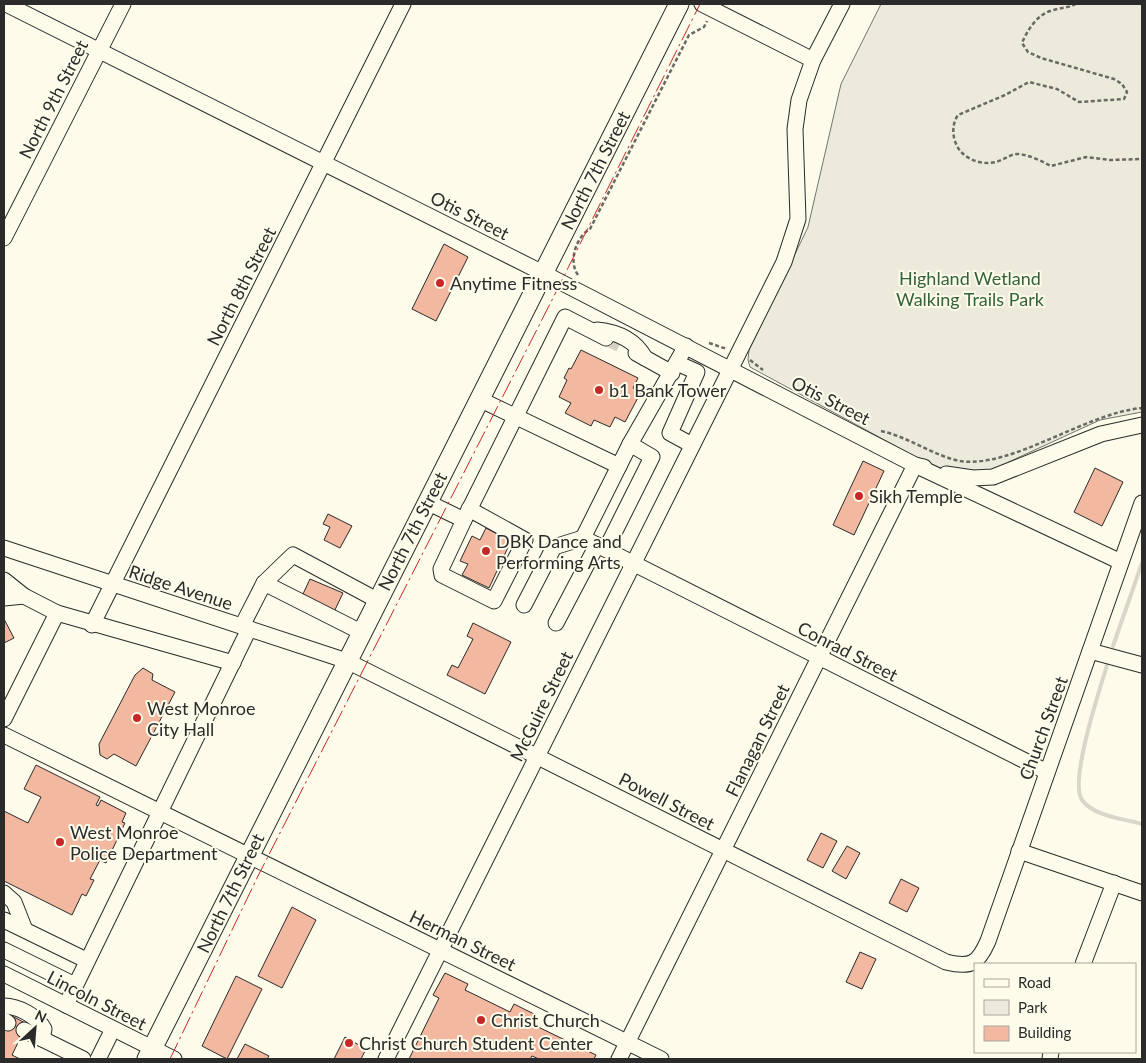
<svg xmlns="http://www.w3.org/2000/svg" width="1146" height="1063" viewBox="0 0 1146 1063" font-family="Lato,sans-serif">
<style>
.green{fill:#ecebdb;stroke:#74746e}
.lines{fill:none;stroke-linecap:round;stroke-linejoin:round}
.stream{stroke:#d8d7c9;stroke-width:4}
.building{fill:#f2b8a0;stroke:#2b2b2b}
.minor-tunnel{stroke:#d3d1c4;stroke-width:15;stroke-dasharray:15 8;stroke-linecap:butt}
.minor-casing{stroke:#2b2b2b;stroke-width:17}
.major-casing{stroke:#2b2b2b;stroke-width:21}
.path{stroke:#6a6964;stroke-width:2.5;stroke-dasharray:4 2.5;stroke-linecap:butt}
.minor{stroke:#fdfbea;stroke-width:15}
.major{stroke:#fdfbea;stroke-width:19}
.power{stroke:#c62828;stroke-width:1;stroke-dasharray:18 4 2.5 4;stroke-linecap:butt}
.poi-dot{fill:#c62828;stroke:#fdfbea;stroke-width:2}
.labels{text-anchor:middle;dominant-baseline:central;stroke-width:4;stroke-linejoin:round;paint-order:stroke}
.street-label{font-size:18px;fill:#2b2b2b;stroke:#fdfbea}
.park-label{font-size:18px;fill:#34623c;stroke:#fdfbea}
.poi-label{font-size:18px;fill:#2b2b2b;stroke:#fdfbea;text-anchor:start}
</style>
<rect width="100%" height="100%" fill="#fdfbea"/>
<polygon class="green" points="881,4 1142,4 1142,412 1100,420 989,471 946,470 925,462 750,367 748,360 749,350 808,227 841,84"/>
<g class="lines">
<g class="stream">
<polyline points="1113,646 1142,563"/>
<path d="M1107 665C1100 689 1069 781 1082 800 1093 816 1125 819 1142 824"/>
</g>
</g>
<g class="building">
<polygon points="444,244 468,257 436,321 412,309"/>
<polygon points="581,350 638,378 633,388 641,392 625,422 615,417 610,427 594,420 591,426 565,413 571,403 559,397 567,380 564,378 569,368 571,369"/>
<polygon points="863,461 884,471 854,535 833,525"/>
<polygon points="1095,468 1123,482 1102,526 1074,512"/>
<polygon points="328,514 352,526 340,548 324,540 330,527 323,524"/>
<polygon points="486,528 511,541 489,588 462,575 468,564 460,561 472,536 480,540"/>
<polygon points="310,579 343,593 334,612 303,594"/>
<polygon points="4,619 14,638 4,643"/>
<polygon points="473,623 511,642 485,694 447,675 452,665 458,668 473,639 467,636"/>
<polygon points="143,668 153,674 152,680 175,692 136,766 114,754 107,759 100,755 99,744 135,675"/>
<polygon points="36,765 100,797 96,805 98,806 101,800 126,813 122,822 125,823 106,863 100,860 90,879 94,880 86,896 82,894 72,915 4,881 4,811 28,823 41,797 24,789"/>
<polygon points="821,833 837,841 823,868 807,860"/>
<polygon points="847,846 860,853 846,879 832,871"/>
<polygon points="901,879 919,888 907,912 889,903"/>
<polygon points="292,907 316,920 282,988 258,976"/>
<polygon points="860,952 876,959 862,989 846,982"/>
<polygon points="445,973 468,984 465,990 510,1012 514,1004 536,1015 532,1024 596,1055 594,1059 539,1059 532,1056 530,1059 409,1059 439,998 433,995"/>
<polygon points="236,976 262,989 227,1059 202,1046"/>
<polygon points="12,1016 27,1024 12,1055 20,1059 4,1059 4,1032"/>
<polygon points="345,1037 366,1049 361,1059 334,1059"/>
<polygon points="245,1044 269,1056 267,1059 237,1059"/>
</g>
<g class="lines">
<polyline class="minor-tunnel" points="606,338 621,345"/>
<g class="minor-casing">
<g id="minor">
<polyline points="6,4 543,273 915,465 1121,562"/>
<polyline points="702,4 813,60"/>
<polyline points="4,238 123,4"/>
<path d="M597 330C618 332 635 340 645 358"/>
<polyline points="636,353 672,373"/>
<polyline points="677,363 697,372 670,433 692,445"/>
<polyline points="479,399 619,466"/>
<polyline points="946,474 973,478 993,477 1101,434 1142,425"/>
<polyline points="427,502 464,520 565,317 606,338"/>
<polyline points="464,520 441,569 442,575 494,601 525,540 469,509"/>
<polyline points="583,538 630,444 686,346"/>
<path d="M4 548 347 661 946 962C971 968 978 964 988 941L1142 503"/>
<polyline points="606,549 652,457 630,444"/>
<polyline points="4,580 24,596 57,613"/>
<polyline points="264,583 361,632"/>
<polyline points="4,598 24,596"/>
<polyline points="524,605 554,547 583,538 1047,772"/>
<polyline points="556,623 597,545"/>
<polyline points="92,625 403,4"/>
<polyline points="242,626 264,583 293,555 377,600"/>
<polyline points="1090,651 1142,665"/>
<polyline points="4,719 57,613 233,663"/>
<polyline points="4,735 661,1059"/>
<polyline points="1019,851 1142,893"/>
<polyline points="4,893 14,902 25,930"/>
<polyline points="4,920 86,960"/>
<polyline points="4,950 75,985"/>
<polyline points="1083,964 1114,883"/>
<polyline points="4,974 174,1059"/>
<polyline points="66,1005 249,629"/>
<path d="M4 1006C18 1006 37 1016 44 1029L42 1039"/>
<polyline points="4,1020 8,1023"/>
<polyline points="24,1030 83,1059"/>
<polyline points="98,1059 113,1029"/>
<polyline points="386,1059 784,262 798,219 795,129 799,100 813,60 842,4"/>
<polyline points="619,1059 915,465 924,467"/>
<polyline points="1050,1059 1051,1052"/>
</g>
</g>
<g class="major-casing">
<polyline id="major" points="147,1059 679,4"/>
</g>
<g class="path">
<path d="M1076 4C1068 8 1059 8 1050 11 1036 16 1027 31 1022 43L1028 52 1041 58 1114 79 1122 84 1127 92 1124 99 1079 102 1057 89 1029 82 1005 95 958 115C953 122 952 132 955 141 960 158 980 166 996 162 1004 160 1010 154 1018 154 1030 155 1041 161 1051 166L1086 157 1110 160 1142 159"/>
<path d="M578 275C568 261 576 237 590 229L689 35 704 27 707 21"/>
<polyline points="709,343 727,349"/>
<polyline points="750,360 763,370"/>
<path d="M881 431C909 437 934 456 960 461 1012 469 1085 413 1142 408"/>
</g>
<use href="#minor" class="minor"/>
<use href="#major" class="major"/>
<polyline class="power" points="170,1059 258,876 552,300 700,4"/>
</g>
<g class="poi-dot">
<circle cx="440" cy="283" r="5"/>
<circle cx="599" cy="390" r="5"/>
<circle cx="859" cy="496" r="5"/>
<circle cx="486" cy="551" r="5"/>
<circle cx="137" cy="718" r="5"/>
<circle cx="60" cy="842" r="5"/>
<circle cx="481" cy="1020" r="5"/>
<circle cx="349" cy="1043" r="5"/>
</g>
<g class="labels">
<g class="street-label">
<text transform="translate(53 99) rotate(-63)">North 9th Street</text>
<text transform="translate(595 170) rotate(-63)">North 7th Street</text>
<text transform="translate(470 215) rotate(27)">Otis Street</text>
<text transform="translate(241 286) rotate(-63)">North 8th Street</text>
<text transform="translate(831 400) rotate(27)">Otis Street</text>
<text transform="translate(412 531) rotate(-63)">North 7th Street</text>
<text transform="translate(181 587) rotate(18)">Ridge Avenue</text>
<text transform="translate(848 651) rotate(27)">Conrad Street</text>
<text transform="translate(541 706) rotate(-64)">McGuire Street</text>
<text transform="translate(1043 728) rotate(-70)">Church Street</text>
<text transform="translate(757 740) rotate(-64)">Flanagan Street</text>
<text transform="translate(667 801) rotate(27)">Powell Street</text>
<text transform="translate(230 893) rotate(-64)">North 7th Street</text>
<text transform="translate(463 940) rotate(26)">Herman Street</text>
<text transform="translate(97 1000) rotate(27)">Lincoln Street</text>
</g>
<g class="park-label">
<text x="970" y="278">Highland Wetland<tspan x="970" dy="21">Walking Trails Park</tspan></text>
</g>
<g class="poi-label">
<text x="450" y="283">Anytime Fitness</text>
<text x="609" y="390">b1 Bank Tower</text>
<text x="869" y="496">Sikh Temple</text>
<text x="496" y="541">DBK Dance and<tspan x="496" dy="21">Performing Arts</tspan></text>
<text x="147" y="708">West Monroe<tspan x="147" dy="21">City Hall</tspan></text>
<text x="70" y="832">West Monroe<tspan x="70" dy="21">Police Department</tspan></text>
<text x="491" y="1020">Christ Church</text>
<text x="359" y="1043">Christ Church Student Center</text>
</g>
</g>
<rect width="1146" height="1063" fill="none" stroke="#2b2b2b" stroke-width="10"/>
<rect x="974" y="963" width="162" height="90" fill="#fdfbea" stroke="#a9a89e"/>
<rect x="984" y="979" width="25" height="8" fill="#fdfbea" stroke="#a9a89e"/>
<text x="1018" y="988" font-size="15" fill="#2b2b2b">Road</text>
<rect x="984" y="1000" width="25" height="15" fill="#ecebdb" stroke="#a9a89e"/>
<text x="1018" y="1013" font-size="15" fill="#2b2b2b">Park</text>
<rect x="984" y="1026" width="25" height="15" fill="#f2b8a0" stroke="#a9a89e"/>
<text x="1018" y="1038" font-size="15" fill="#2b2b2b">Building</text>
<g transform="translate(35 1028) rotate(26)" stroke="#fdfbea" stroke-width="4" paint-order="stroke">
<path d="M0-4L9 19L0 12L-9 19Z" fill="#2b2b2b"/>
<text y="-8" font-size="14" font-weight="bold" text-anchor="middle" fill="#2b2b2b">N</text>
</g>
</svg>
